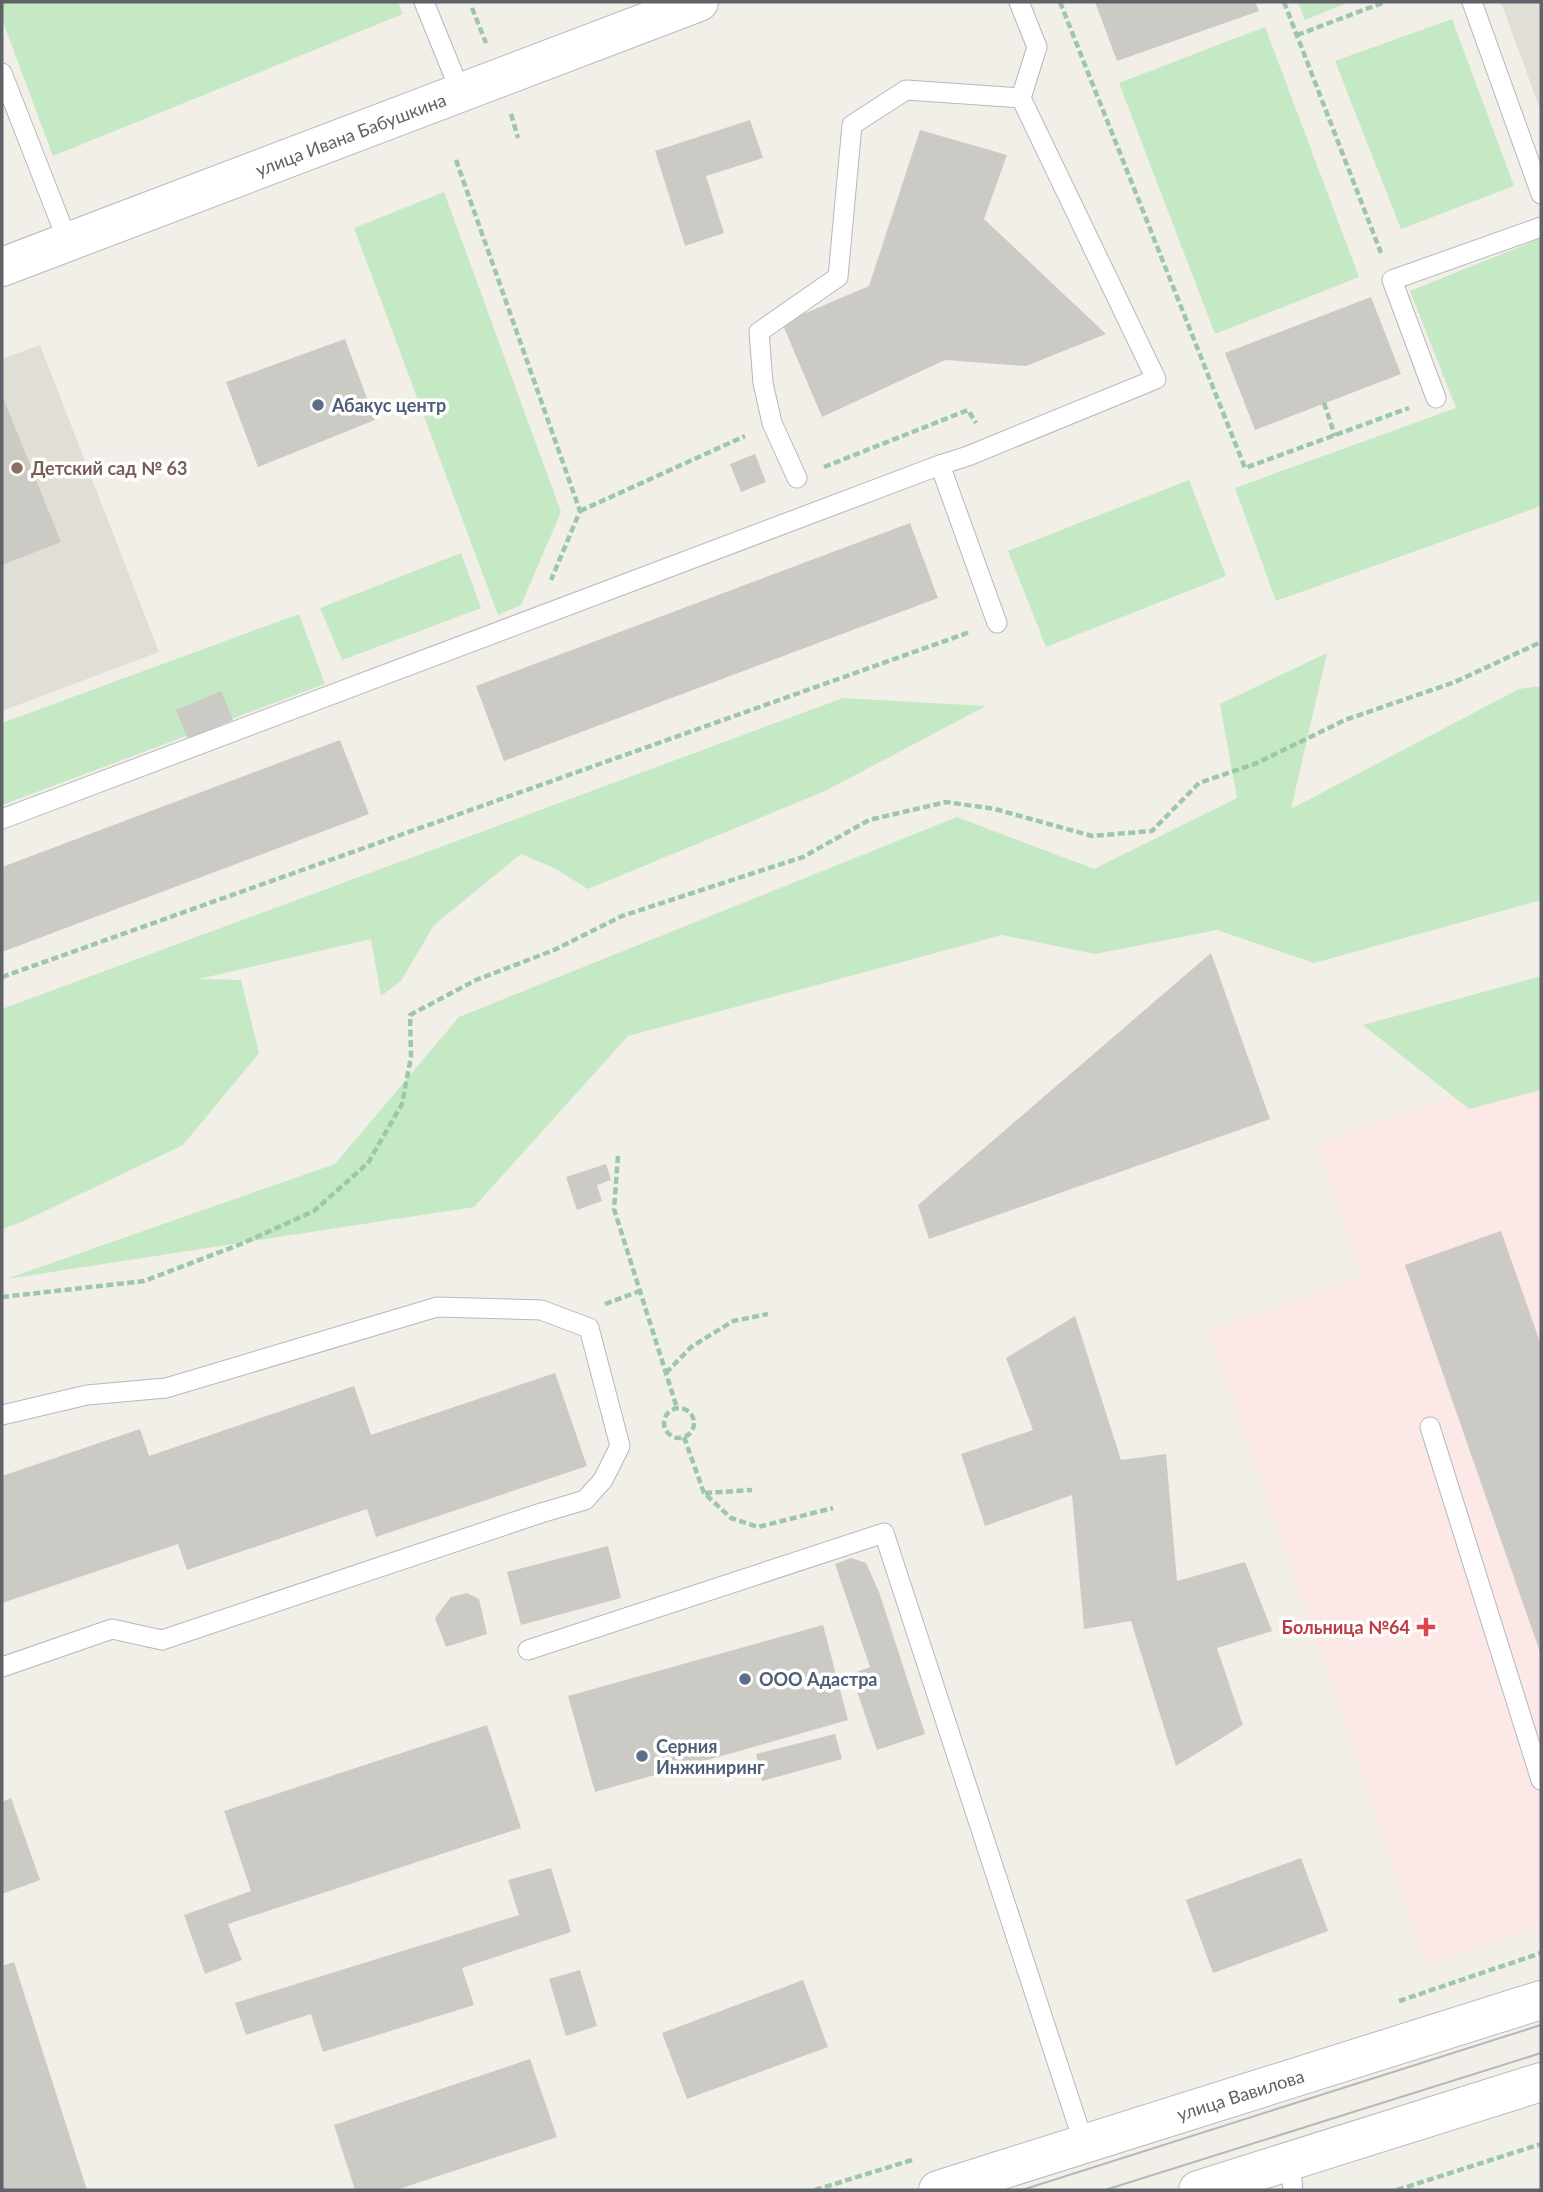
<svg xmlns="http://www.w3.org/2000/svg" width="1543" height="2192" viewBox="0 0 1543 2192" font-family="Lato,sans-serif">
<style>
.education{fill:#e1ded6}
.medical{fill:#fce8e6}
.green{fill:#c5e8c5}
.building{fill:#cccac5}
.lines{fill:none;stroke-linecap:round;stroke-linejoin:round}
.service-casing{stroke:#b5b8bc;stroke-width:21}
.tertiary-casing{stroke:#b5b8bc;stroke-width:40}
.secondary-casing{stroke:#b6babf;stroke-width:40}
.path{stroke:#9cc7a9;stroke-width:4.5;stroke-dasharray:7 3.5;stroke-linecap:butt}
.service{stroke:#fff;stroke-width:19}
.tertiary{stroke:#fff;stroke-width:38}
.secondary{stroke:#fff;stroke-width:38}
.tram{stroke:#b6b7b8;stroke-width:2}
.service-dot{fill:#5c6f8a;stroke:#fff;stroke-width:2.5}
.education-dot{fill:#8d6e63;stroke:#fff;stroke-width:2.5}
.health-dot{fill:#e0444e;stroke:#fff;stroke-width:2.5}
.labels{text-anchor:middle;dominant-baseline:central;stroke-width:7;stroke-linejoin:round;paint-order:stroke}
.street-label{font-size:18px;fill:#5f6368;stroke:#fff}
.service-label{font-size:18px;font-weight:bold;fill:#4e5e75;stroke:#fff;text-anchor:start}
.education-label{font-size:18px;font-weight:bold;fill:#785e54;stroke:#fff;text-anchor:start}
.health-label{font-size:18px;font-weight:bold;fill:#be3a42;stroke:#fff;text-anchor:end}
</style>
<rect width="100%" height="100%" fill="#f1efe8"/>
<g class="education">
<polygon points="1501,2 1541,2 1541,112"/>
<polygon points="40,345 159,652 2,711 2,359"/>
</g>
<polygon class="medical" points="1541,1068 1541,1925 1426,1964 1210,1330 1363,1278 1318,1144"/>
<g class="green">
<polygon points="2,2 398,2 403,14 53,156 2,19"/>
<polygon points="1298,2 1349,2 1305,20"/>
<polygon points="1452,19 1514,186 1401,229 1335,61"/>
<polygon points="1265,27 1359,277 1215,334 1119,83"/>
<polygon points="444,192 561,512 521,605 498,615 354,228"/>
<polygon points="1539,239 1541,243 1541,506 1276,601 1235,488 1456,408 1410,291"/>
<polygon points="1189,480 1226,576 1046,647 1008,551"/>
<polygon points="461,553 481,608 342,660 320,608"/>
<polygon points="299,614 325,684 2,805 2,723"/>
<polygon points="1327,653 1291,809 1519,689 1541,686 1541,900 1314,963 1217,930 1095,954 1002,935 628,1036 474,1207 6,1279 335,1164 459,1017 957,817 1094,869 1237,798 1220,704"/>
<polygon points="843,698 986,706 825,791 588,889 556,869 521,854 434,925 401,981 381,996 371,939 199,979 241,980 259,1053 183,1145 22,1222 2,1229 2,1009"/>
<polygon points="1541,976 1541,1090 1469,1109 1363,1025"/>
</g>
<g class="building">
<polygon points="1095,2 1255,2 1259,11 1117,61"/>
<polygon points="750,120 763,158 706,176 724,233 685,246 655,151"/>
<polygon points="920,130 1007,155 984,219 1106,334 1026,366 945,360 822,417 782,323 869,286"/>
<polygon points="1371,297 1401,374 1255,430 1225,353"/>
<polygon points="345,339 375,420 258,467 226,382"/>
<polygon points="2,395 61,542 2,565"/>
<polygon points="755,454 766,482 741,492 730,464"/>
<polygon points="910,523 938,598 504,761 476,686"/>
<polygon points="221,691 233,720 188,739 176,710"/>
<polygon points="340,740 369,814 2,952 2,867"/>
<polygon points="1211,953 1270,1119 929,1239 918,1205"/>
<polygon points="606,1164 611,1180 597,1185 602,1201 577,1210 566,1177"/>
<polygon points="1501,1231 1541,1345 1541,1655 1405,1265"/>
<polygon points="1075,1316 1121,1460 1166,1454 1177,1581 1245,1562 1272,1631 1217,1648 1243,1725 1176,1766 1131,1621 1084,1629 1072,1495 985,1526 961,1454 1033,1430 1006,1358"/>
<polygon points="555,1373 587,1466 376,1537 367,1509 187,1570 178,1544 2,1603 2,1476 140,1429 149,1456 354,1386 371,1435"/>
<polygon points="608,1546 621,1598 521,1625 507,1572"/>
<polygon points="851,1558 866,1563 879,1592 925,1734 877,1750 851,1674 870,1667 835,1564"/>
<polygon points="467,1593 479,1599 487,1634 446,1647 435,1618 451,1597"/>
<polygon points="823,1625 848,1720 595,1792 568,1696"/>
<polygon points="487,1725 521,1828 228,1924 242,1960 205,1974 184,1915 251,1891 224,1811"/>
<polygon points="835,1734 842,1759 762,1781 756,1754"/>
<polygon points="11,1798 40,1880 2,1894 2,1802"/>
<polygon points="1301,1858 1328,1931 1213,1973 1186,1900"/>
<polygon points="551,1868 571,1932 462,1968 474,2005 323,2052 311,2014 246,2035 235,2003 519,1915 508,1880"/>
<polygon points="14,1962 87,2190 2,2190 2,1966"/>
<polygon points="580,1970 597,2026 566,2036 549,1979"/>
<polygon points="803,1980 828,2047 687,2099 662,2033"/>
<polygon points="530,2059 557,2137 396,2190 355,2190 334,2125"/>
</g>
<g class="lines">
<g class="service-casing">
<g id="service">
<polyline points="424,2 461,93"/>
<polyline points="1472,2 1541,194"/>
<polyline points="2,73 68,242"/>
<polyline points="1436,398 1392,280 1541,227"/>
<polyline points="940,465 968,456 1156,379 1021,98"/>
<polyline points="797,478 772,423 763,383 759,332 838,277 852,125 906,90 1021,98 1037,47 1019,2"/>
<polyline points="2,819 940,465 997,623"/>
<polyline points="2,1415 87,1395 166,1388 437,1307 541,1310 589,1328 620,1446 603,1480 585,1500 541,1513 162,1640 112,1629 2,1667"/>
<polyline points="1430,1427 1541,1780"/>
<polyline points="528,1650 884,1533 1084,2144"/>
<polyline points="1290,2161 1293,2190"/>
</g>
</g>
<g class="tertiary-casing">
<g id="tertiary">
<path id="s1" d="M2 267 699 2"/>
</g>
</g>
<g class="secondary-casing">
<g id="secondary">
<path id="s2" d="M938 2190 1541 2000"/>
<polyline points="1198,2190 1541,2082"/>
</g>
</g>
<g class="path">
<polyline points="1060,2 1245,468 1409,408"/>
<polyline points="1284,2 1381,253"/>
<polyline points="472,8 486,43"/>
<polyline points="1297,35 1385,2"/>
<polyline points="511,114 518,138"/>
<polyline points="456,160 580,511 551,580"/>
<polyline points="1324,403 1335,436"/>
<polyline points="824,467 968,410 976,423"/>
<polyline points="580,511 745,436"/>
<polyline points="2,977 970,632"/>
<polyline points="618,1156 614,1209 677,1408"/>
<polyline points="2,1297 144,1281 241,1244 314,1211 368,1163 402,1104 411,1057 410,1015 476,980 554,950 622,916 803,857 869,820 946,802 995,809 1092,836 1152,831 1199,783 1257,763 1345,720 1455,682 1541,642"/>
<polyline points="605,1304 640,1291"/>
<polyline points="666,1373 691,1347 733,1321 768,1314"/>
<circle cx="679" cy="1423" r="15"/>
<polyline points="684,1437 704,1493 731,1518 758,1527 833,1508"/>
<polyline points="705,1493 752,1490"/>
<polyline points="1399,2001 1541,1953"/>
<polyline points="815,2190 912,2160"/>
<polyline points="1397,2190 1541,2144"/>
</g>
<use href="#service" class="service"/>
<use href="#tertiary" class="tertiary"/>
<use href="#secondary" class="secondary"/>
<g class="tram">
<polyline points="1022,2190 1541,2025"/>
<polyline points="1105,2190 1541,2053"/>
</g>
</g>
<g class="service-dot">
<circle cx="318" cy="405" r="7"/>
<circle cx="745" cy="1679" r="7"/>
<circle cx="642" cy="1756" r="7"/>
</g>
<circle class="education-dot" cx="17" cy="468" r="7"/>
<path class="health-dot" d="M1422.5 1616.5h7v7h7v7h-7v7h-7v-7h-7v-7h7z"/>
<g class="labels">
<g class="street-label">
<text stroke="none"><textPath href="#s1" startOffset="373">улица Ивана Бабушкина</textPath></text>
<text stroke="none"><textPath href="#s2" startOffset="317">улица Вавилова</textPath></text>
</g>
<g class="service-label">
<text x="332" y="405">Абакус центр</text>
<text x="759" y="1679">ООО Адастра</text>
<text x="656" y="1746">Серния<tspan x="656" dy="21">Инжиниринг</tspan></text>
</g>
<g class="education-label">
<text x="31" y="468">Детский сад № 63</text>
</g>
<g class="health-label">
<text x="1410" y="1627">Больница №64</text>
</g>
</g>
<rect width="1543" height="2192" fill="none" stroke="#5f6368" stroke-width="7"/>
</svg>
